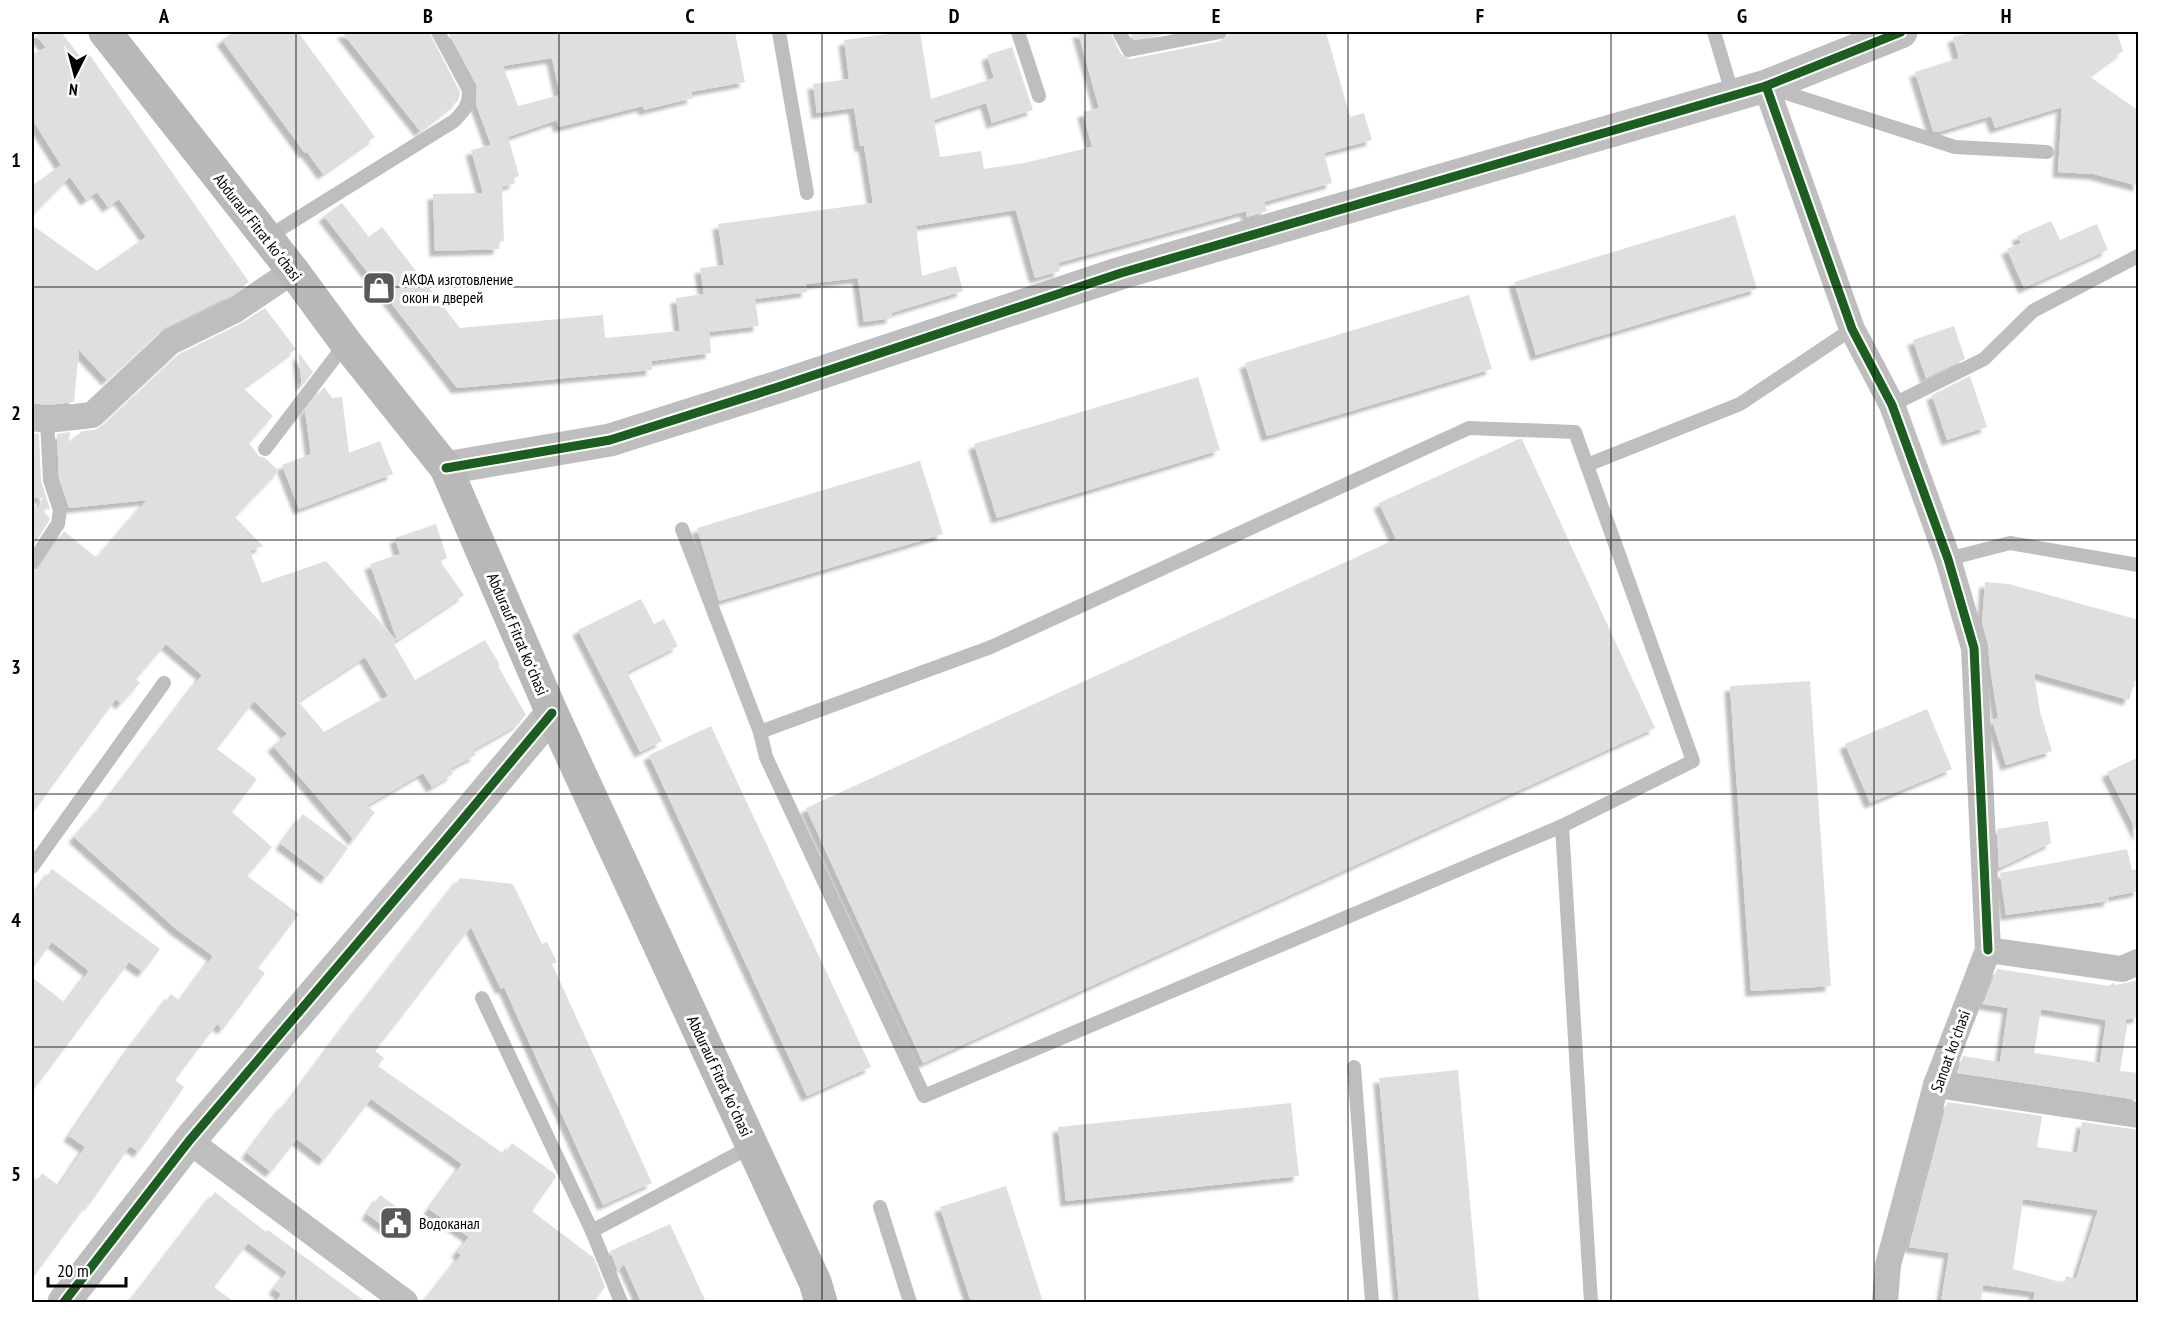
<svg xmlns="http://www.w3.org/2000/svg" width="2170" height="1334" viewBox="0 0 2170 1334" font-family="'PT Sans Narrow',sans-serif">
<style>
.building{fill:#dfdfdf;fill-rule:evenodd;filter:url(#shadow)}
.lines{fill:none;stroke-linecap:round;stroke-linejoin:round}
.service{stroke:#bebebe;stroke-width:14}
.minor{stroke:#bebebe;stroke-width:26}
.tertiary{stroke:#bebebe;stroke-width:33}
.secondary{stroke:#b8b8b8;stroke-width:33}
.cycleway-casing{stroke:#fff;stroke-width:13}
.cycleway{stroke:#1b5e20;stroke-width:9}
.grid{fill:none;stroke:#000;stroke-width:1.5;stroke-opacity:0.55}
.labels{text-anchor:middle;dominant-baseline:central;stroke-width:6;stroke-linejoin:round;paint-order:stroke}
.street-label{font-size:16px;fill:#000;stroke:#fff}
.poi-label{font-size:16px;fill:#000;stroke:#fff;text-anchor:start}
.neatline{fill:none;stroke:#000;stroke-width:2}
.grid-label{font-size:20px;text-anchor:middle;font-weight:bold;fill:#000}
</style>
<defs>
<filter id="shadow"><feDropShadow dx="-5.5" dy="5.5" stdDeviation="1.5" flood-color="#0004"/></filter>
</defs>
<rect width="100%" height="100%" fill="#fff"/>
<g class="building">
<polygon points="34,32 61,32 82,59 89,54 249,282 227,297 163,329 107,380 79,350 74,402 47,405 32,403 32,225 97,271 146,237 119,199 108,207 97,192 86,200 70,177 32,215 32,186 61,165 32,119 32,54 46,48"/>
<polygon points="233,32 298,32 375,137 323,174 307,152 305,153 222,40"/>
<polygon points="342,32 429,32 460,92 458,101 420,131"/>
<path d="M448 32H735L745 82 691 92 693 98 644 110 643 106 559 127 557 120 508 137 519 176 514 178 515 183 502 187 504 241 499 242V249L435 251 433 194 483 193 471 150 491 145 476 104 477 86ZM552 58 560 95 518 106 503 66Z"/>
<polygon points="902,32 920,32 931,99 994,78 987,55 1012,47 1033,110 992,123 986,103 934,120 940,157 981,151 984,169 1024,163 1092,147 1083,112 1099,108 1078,32 1110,32 1121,54 1130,59 1222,41 1226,38 1229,32 1326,32 1350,117 1364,113 1372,140 1324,153 1332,183 1264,202 1267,211 1247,217 1246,211 1058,263 1060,271 1035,278 1016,210 916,226 922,276 956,266 963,291 891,313 892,318 864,322 858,278 806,284 807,292 755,299 759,326 709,332 711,353 651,361 652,370 457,388 324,216 342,203 369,237 382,227 460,328 603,315 605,338 680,331 676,298 704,294 700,268 724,265 718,224 873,203 864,146 860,146 854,108 817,113 813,84 849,79 844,40"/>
<polygon points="1129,32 1176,32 1134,40"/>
<polygon points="1973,32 2117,32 2123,51 2089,76 2139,111 2139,186 2094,174 2058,172 2062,107 1995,128 1991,116 1938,132 1933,131 1915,72 1959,58 1953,37"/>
<polygon points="1735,215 1757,289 1536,355 1514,282"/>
<polygon points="2051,221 2060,240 2097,224 2108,250 2024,288 2007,249 2021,243 2017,236"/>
<polygon points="1469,295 1492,369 1267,436 1245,363"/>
<path d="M265 308 296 349 243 388 273 416 249 443 259 456 265 458 279 471 235 517 263 546 250 551 262 583 326 561 396 640 393 642 415 680 485 640 500 665 498 666 526 715 517 725 473 750 476 755 450 769 453 774 432 787 423 773 366 806 375 812 354 840 273 746 287 734 254 701 217 749 257 779 232 812 272 847 247 876 299 914 258 968 265 973 223 1029 217 1024 175 1080 184 1087 139 1152 130 1146 89 1205 87 1204 32 1279V1188L42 1173 59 1186 85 1147 69 1136 129 1049 171 994 180 1001 213 956 176 929 74 837 103 805 202 675 166 644 136 679 140 683 121 704 116 699 32 814V572L39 568 64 531 97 558 147 500 69 508 59 478 57 434 70 432 69 442 82 431 94 430 102 426 179 354 242 323ZM365 657 388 696 324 732 298 701Z"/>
<polygon points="1954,326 1965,359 1926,378 1913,340"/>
<polygon points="298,352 313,372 302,386"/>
<polygon points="1970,376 1987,427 1947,440 1932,395"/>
<polygon points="1198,377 1220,450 997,518 974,444"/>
<polygon points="324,387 332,398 342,397 349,453 380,441 393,474 299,509 282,465 311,454 305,411"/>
<polygon points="32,433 39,434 41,481 50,509 41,510 50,518 49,521 32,548 32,502 38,508 43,498 32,497"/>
<polygon points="1519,439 1522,439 1655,728 923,1063 806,808 1396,539 1379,503"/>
<polygon points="920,461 943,534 719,601 697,528"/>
<polygon points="436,524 447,558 440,561 464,595 397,640 370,564 400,554 395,538"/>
<polygon points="1985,582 2009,584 2139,620 2139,682 2135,681 2129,700 2034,673 2040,712 2052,751 2006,765 1992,720 1998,718 1990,667 1988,644 1982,623"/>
<polygon points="641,599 654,624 664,619 678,646 627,672 662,741 640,752 578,630"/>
<polygon points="1810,681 1831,986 1751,991 1730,686"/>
<polygon points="1927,709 1952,769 1870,803 1845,744"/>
<polygon points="711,726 871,1067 807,1096 649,755"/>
<polygon points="2139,757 2139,836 2107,772"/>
<polygon points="303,814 348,848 326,878 281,844"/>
<polygon points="2048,821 2051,843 1999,868 1997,829"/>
<polygon points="2127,849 2132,870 2139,869 2139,891 2109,897 2109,901 2006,915 2000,873"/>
<polygon points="52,869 160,949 143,972 129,962 32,1092 32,977 65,1003 89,971 52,942 32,969 32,897"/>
<polygon points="460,878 513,884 542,944 547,942 557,962 552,964 652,1183 603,1205 504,987 501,989 471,927 375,1051 384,1058 378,1066 504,1154 512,1143 555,1174 556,1177 532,1211 594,1258 605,1287 594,1302 424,1302 461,1255 457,1252 469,1237 429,1209 462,1164 371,1099 324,1160 297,1139 271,1172 247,1153 285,1103 287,1104 343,1028"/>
<path d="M1997 969 2109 986 2112 983 2116 985 2139 980V1017L2125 1020 2127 1026 2120 1071 2139 1073V1100L1957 1073 1963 1056 2000 1062 2008 1008 1983 1004ZM2041 1009 2106 1020 2100 1063 2034 1053Z"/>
<polygon points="1458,1070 1479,1302 1399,1302 1379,1078"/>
<path d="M1947 1102 2042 1116 2037 1147 2077 1153 2082 1122 2139 1130V1302H2033L2035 1292 1983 1285 1981 1302H1941L1949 1253 1909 1247ZM2023 1199 2098 1210 2076 1279 2066 1276 2064 1283 2013 1269Z"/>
<polygon points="1291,1103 1299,1176 1066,1201 1058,1127"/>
<polygon points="1006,1186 1043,1302 971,1302 940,1207"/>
<polygon points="215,1192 266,1232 268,1230 366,1302 276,1302 281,1294 274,1289 287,1272 248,1243 214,1287 234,1302 130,1302"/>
<polygon points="380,1195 401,1210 387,1229 367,1214"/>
<polygon points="670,1224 706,1302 641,1302 624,1264 618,1271 610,1251"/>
</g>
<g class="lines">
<g class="service">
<polyline points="779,32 807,193"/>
<polyline points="1018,32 1039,96"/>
<polyline points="1119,32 1129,50 1220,32"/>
<polyline points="1714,32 1733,96"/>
<polyline points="1774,89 1955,147 2047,152"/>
<path d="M266 238 454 121C465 110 469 105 469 90L438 32"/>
<polyline points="1892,405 1984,359 2033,311 2138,256"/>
<polyline points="265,449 346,343"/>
<polyline points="1587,465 1740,404 1852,329"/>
<polyline points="682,529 760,732 766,757 924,1096 1562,826 1591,1302"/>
<polyline points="1948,559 2010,543 2138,565"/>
<polyline points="32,563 58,524 60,510 50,480 47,420"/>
<polyline points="760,732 991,647 1469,428 1575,432 1693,761 1562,826"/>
<polyline points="32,867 164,683"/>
<polyline points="482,998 592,1231 621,1302"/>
<polyline points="1354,1067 1372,1302"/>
<polyline points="880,1207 910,1302"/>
<polyline points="592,1231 752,1146"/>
</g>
<g class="minor">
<polyline points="1766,86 1852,329 1892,405 1948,559 1974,648 1988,950"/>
<polyline points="32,418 47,420 92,415 170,342 235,310 293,271"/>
<polyline points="1936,1085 2138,1115"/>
<polyline points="189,1141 405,1302"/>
<polyline points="1885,1302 1888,1265 1936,1085 1988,950 2122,969 2138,962"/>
</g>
<g class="tertiary">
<polyline points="446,468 610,440 778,387 1121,273 1766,86 1901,32"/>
<polyline points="64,1302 189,1141 448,837 552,713"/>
</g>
<polyline class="secondary" points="105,32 293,271 346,343 446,468 552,713 815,1282 821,1302"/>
<g class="cycleway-casing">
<g id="cycleway">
<polyline points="1766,86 1852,329 1892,405 1948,559 1974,648 1988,950"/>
<polyline points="446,468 610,440 778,387 1121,273 1766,86 1901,32"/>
<polyline points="64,1302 189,1141 448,837 552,713"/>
</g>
</g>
<use href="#cycleway" class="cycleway"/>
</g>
<path class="grid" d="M296 32V1302M559 32V1302M822 32V1302M1085 32V1302M1348 32V1302M1611 32V1302M1874 32V1302M32 287H2138M32 540H2138M32 794H2138M32 1047H2138"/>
<defs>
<g id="shop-square" transform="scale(1.725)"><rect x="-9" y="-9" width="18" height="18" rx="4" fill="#595959" stroke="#fff"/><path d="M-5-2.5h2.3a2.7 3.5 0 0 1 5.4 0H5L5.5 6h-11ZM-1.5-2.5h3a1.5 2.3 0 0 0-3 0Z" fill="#fff"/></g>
<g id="civic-square" transform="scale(1.725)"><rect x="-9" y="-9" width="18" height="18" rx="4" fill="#595959" stroke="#fff"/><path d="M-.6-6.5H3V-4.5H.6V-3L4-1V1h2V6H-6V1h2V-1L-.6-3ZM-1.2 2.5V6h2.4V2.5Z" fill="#fff"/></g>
</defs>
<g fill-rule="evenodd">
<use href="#shop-square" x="379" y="288"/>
<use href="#civic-square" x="396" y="1223"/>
</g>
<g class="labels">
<g class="street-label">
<text transform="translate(258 227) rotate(52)">Abdurauf Fitrat koʻchasi</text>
<text transform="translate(518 634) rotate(67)">Abdurauf Fitrat koʻchasi</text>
<text transform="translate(1950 1051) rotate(-70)">Sanoat koʻchasi</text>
<text transform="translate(720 1076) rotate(65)">Abdurauf Fitrat koʻchasi</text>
</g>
<g class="poi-label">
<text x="402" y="279">АКФА изготовление<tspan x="402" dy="18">окон и дверей</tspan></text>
<text x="419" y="1223">Водоканал</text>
</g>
</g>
<rect width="2170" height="1334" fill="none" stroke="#ffffff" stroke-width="66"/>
<g transform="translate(75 75) rotate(186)" stroke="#ffffff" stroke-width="4.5" paint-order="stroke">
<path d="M0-4.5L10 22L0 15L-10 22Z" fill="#000000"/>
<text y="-9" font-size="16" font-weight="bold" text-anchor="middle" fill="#000000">N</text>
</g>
<path d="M48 1277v9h78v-9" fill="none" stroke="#000000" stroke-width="3"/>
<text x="57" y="1277" font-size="18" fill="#000000" stroke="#ffffff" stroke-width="4.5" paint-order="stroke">20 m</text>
<rect x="33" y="33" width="2104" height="1268" class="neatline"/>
<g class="grid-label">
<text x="164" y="23">A</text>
<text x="428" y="23">B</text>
<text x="690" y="23">C</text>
<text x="954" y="23">D</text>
<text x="1216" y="23">E</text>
<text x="1480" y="23">F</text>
<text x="1742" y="23">G</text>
<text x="2006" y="23">H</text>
<text x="16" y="167">1</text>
<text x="16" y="420">2</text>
<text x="16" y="674">3</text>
<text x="16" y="927">4</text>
<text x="16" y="1181">5</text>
</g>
</svg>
